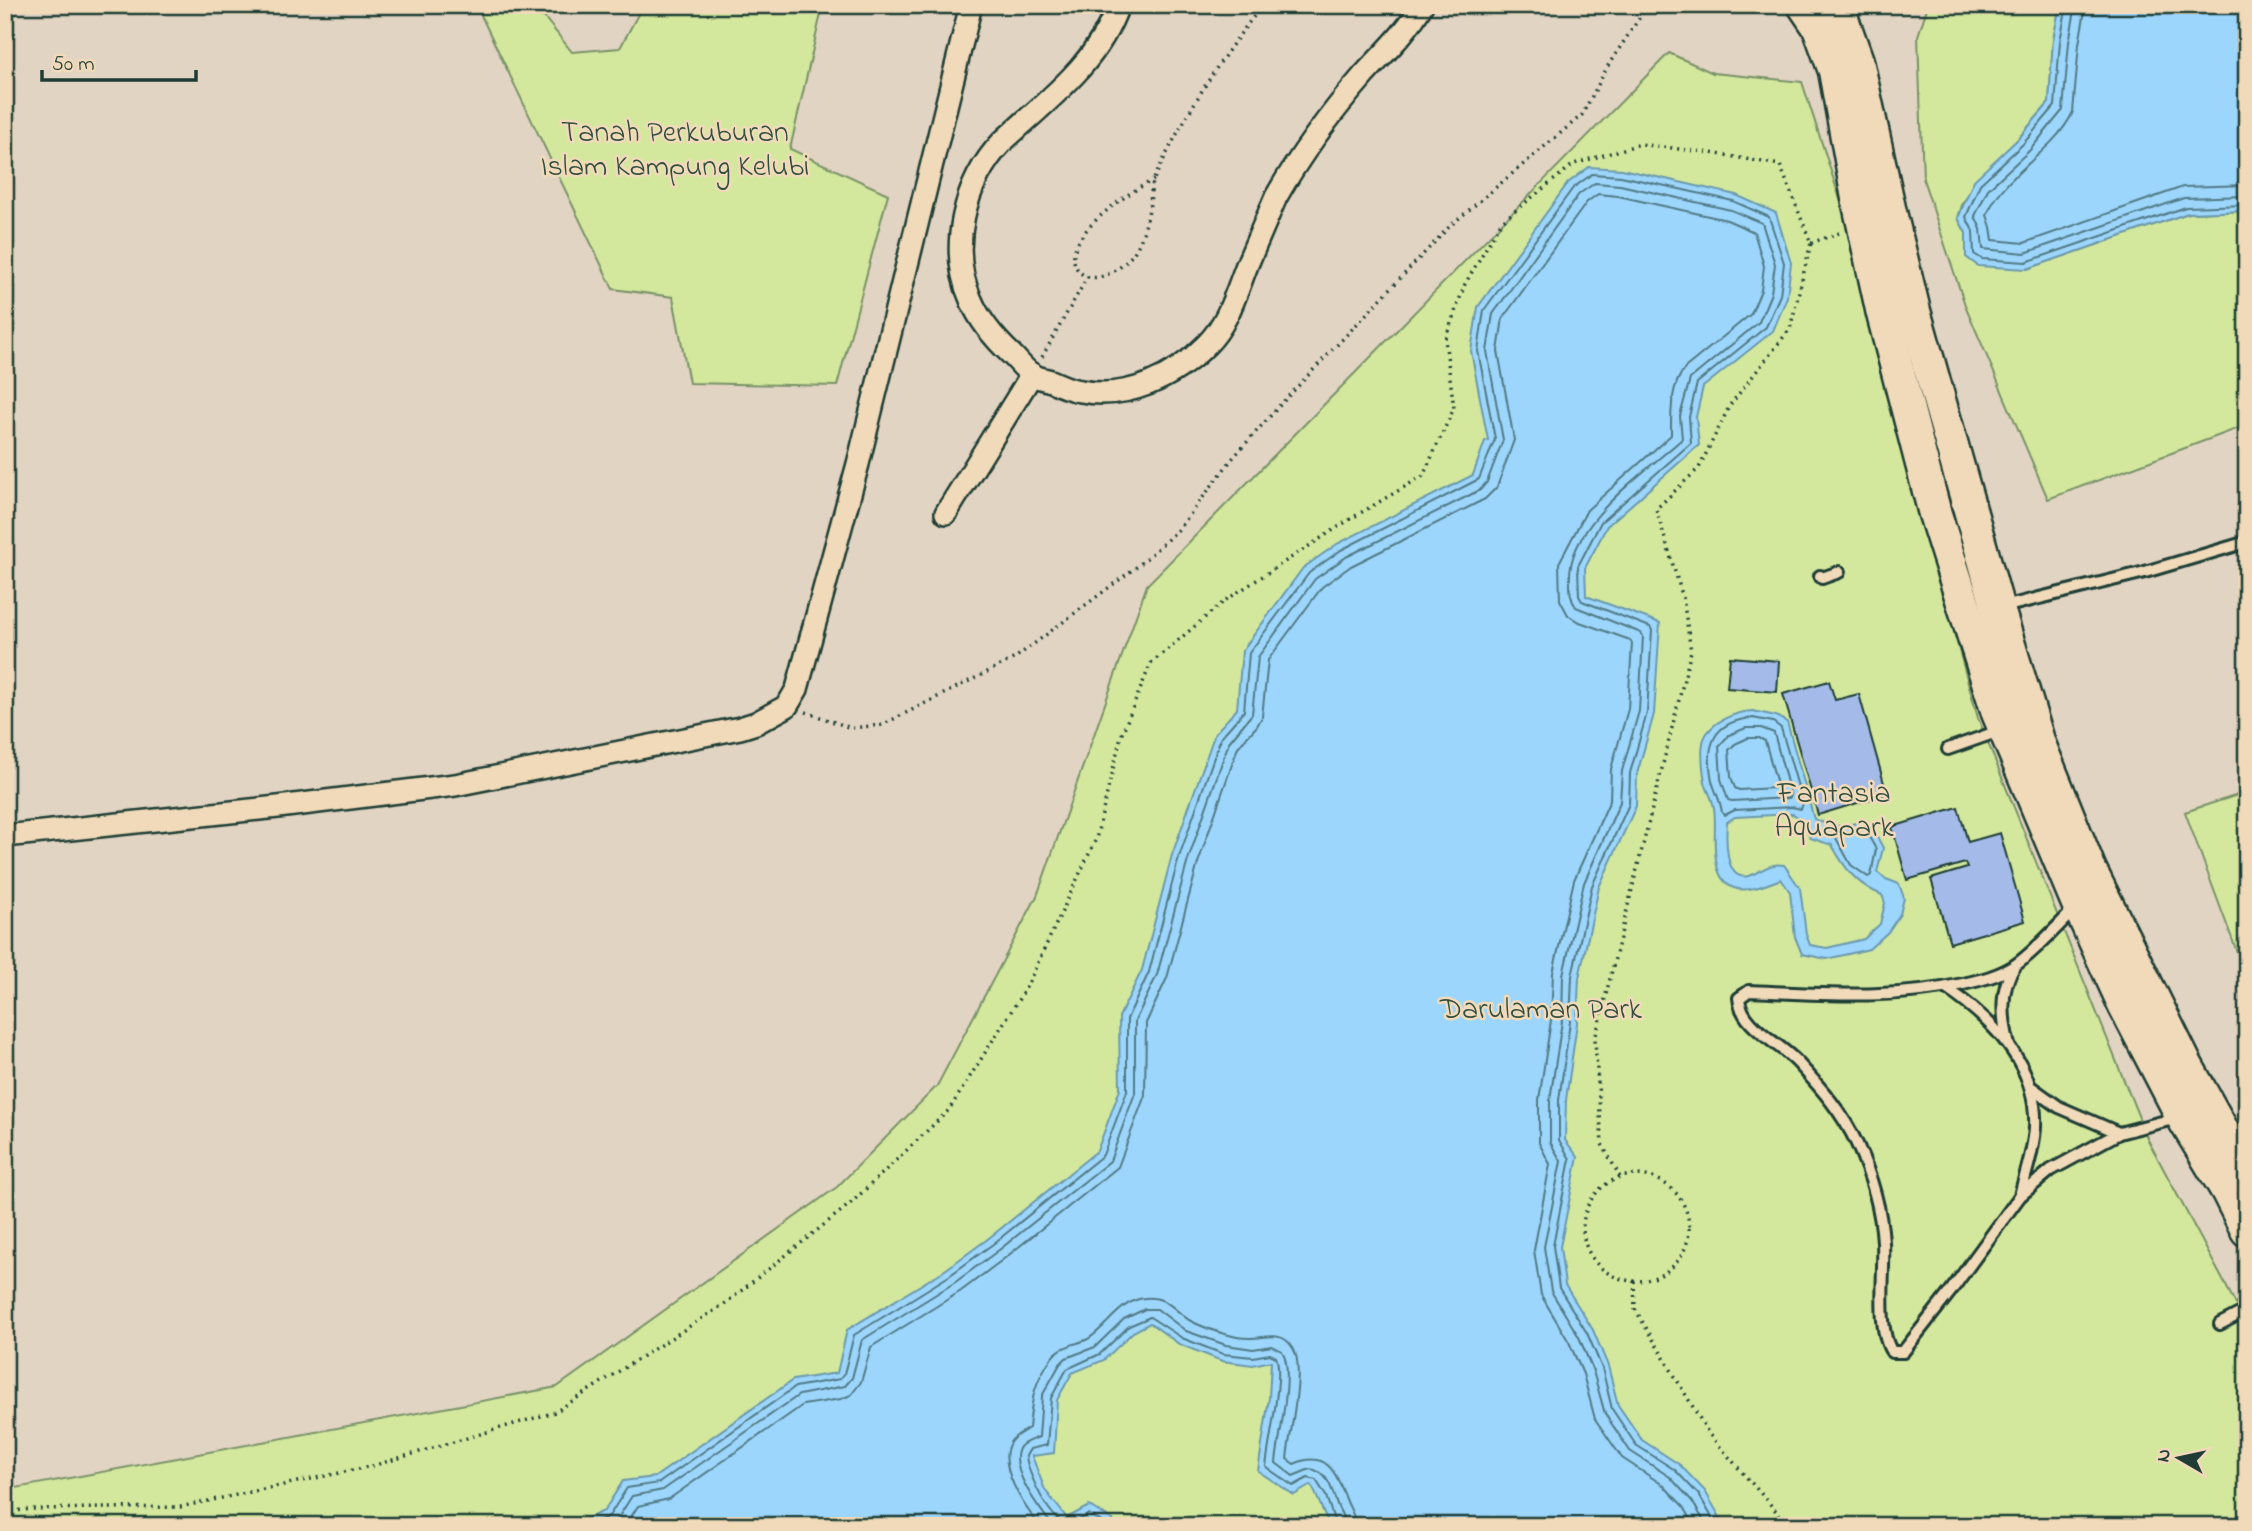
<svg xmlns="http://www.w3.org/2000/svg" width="2252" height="1531" viewBox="0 0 2252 1531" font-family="'Indie Flower',sans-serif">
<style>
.green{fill:#d3e89d;stroke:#799268;stroke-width:2}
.water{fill:#9dd6fd;stroke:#6b99ad;stroke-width:2;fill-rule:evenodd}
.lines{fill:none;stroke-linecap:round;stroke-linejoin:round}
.shore{stroke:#517a84;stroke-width:2}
.building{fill:#a4bbe9;stroke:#1f3d34;stroke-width:2}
.lane-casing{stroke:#1f3d34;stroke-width:16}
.street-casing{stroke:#1f3d34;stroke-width:26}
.secondary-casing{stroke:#1f3d34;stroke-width:37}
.path{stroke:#1f3d34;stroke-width:3.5;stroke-dasharray:2 5;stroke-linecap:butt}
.lane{stroke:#f1dab9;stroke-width:10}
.street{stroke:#f1dab9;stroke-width:21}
.secondary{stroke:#f1dab9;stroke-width:32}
.labels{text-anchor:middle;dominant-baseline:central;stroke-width:5;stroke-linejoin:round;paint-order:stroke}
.park-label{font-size:30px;fill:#314e3e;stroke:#f1dab9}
</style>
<rect width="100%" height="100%" fill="#e2d4c3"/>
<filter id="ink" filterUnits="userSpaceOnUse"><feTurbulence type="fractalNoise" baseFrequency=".0143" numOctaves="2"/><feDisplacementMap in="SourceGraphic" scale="14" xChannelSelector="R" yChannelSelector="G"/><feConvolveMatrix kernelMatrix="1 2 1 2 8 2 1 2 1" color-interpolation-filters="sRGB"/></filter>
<g filter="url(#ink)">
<g class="green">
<polygon points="476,5 544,17 572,52 620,48 643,5 823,5 790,149 888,194 837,386 689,383 673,297 613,289"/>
<polygon points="1928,5 2060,5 2053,40 2049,103 1963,202 1958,218 1966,233 1966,257 2027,269 2188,213 2247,211 2247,425 2048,499 1965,305 1923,179 1918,36"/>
<polygon points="1669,53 1713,73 1802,82 1850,230 1875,351 1978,718 2148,1140 2247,1325 2247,1526 5,1526 5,1490 557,1387 837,1187 937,1086 1037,896 1147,585"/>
<polygon points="2247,792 2247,979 2185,812"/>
</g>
<g class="water">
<polygon points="2060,5 2247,5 2247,211 2188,213 2027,269 1978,266 1966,257 1966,233 1958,218 1974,180 2018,139 2049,103 2053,40"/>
<path d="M1589 167 1622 169 1736 195 1776 213 1791 263 1787 297 1773 331 1703 387 1696 417 1699 445 1607 526 1585 568 1586 596 1660 623 1654 714 1637 774 1636 806 1599 887 1579 978 1577 1023 1566 1100 1565 1140 1578 1157 1560 1247 1565 1285 1593 1330 1608 1366 1618 1405 1642 1440 1680 1465 1705 1491 1725 1526H1331C1322 1513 1319 1498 1311 1485L1294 1495 1258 1471 1269 1398 1271 1361 1253 1365 1222 1361 1179 1344 1150 1323 1133 1332 1104 1360 1072 1373 1057 1400 1054 1453 1032 1456 1045 1490 1067 1518 1089 1506 1113 1520 1115 1526H570L604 1511 623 1481 655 1477 793 1380 837 1373 847 1330 945 1270 989 1238 1097 1151 1120 1089 1119 1017 1142 970 1172 855 1215 733 1237 709 1242 651 1303 568 1337 544 1473 475 1485 441 1488 440 1471 351 1478 307 1568 183Z"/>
<path d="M1753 711 1776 716 1787 722 1814 819C1829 825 1840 829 1856 823L1874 831 1883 848 1877 872 1886 879 1899 884 1904 898 1900 914 1888 932 1869 949 1827 959 1802 954 1795 937 1790 892 1781 879C1768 884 1748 893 1734 888 1706 876 1718 830 1714 808 1713 799 1707 791 1705 782 1703 770 1700 751 1704 739 1711 721 1736 712 1753 711ZM1793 814 1803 821 1810 838 1832 845C1845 869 1857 885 1882 895L1885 903 1880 924 1864 939 1827 948 1810 945 1806 934 1800 888 1784 865C1769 862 1762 872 1748 876 1724 882 1726 836 1727 822L1735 817Z"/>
</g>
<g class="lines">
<g class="shore">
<polyline points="2067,5 2060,41 2055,106 2023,144 1980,184 1966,217 1973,231 1974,254 1982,259 2026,262 2186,207 2247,205"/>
<polyline points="2076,5 2069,42 2063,110 2030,150 1988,189 1975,216 1981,229 1983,249 2025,253 2184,198 2247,196"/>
<path d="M2086 5 2079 44 2073 112C2054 153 2003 173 1987 215L1991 227 1993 240 2024 243 2183 187 2247 185"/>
<path d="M1753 718 1773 722 1781 728 1803 804 1801 809 1792 807 1735 810 1725 815 1722 813C1721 801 1715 792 1712 781 1705 745 1713 721 1753 718Z"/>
<polygon points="1746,728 1761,728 1774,733 1790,794 1789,798 1732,801 1728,800 1721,779 1719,746 1729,735"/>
<polygon points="1748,738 1759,738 1765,741 1777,784 1775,788 1739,790 1735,788 1731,777 1729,750 1735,744"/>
<polygon points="1856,831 1869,837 1876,849 1871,875 1868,877 1851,865 1836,838 1838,834"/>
<polyline points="587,1526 609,1516 627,1488 659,1483 795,1387 840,1379 844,1374 854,1335 949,1276 993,1244 1103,1155 1127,1091 1127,1019 1149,972 1179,857 1221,737 1244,711 1249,653 1309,573 1341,550 1479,479 1495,439 1478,351 1484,310 1573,188 1592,174 1621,176 1733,201 1769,217 1784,263 1780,295 1766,327 1697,383 1689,417 1691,443 1601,522 1578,566 1579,596 1582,601 1650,627 1652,630 1647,713 1630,773 1629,804 1592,886 1572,976 1570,1022 1559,1100 1559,1140 1570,1159 1553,1246 1559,1288 1587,1333 1602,1368 1612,1409 1636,1445 1675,1470 1699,1495 1717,1526"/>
<path d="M609 1526 616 1521 632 1496 663 1490 799 1395 845 1386 852 1378 862 1340 954 1283 999 1250 1110 1161 1135 1093V1021L1157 975 1188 860 1229 742 1252 714 1258 657 1315 579 1346 557 1480 490 1487 482 1503 440 1487 351 1493 314 1579 194 1595 183 1620 185 1731 210 1762 223 1775 264 1771 293 1759 322 1690 379 1680 416 1682 439C1644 473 1566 525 1570 581 1570 591 1570 599 1576 607L1641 633 1643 636 1639 711 1622 771 1620 802 1584 883 1563 975 1562 1021 1550 1100V1142L1561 1161 1544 1247 1551 1291 1579 1337 1593 1371 1605 1414 1630 1451 1670 1477 1692 1501 1707 1526"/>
<path d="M625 1526 638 1506 669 1499 803 1405 841 1399 851 1395 861 1382 871 1347 961 1291 1005 1258 1118 1167 1145 1095 1146 1023 1167 978 1198 863 1238 747 1257 726 1262 717 1268 660 1322 587 1351 566 1485 499 1497 487 1514 440 1498 351 1503 318 1587 202 1598 194 1618 196 1727 220 1754 232 1764 266 1761 290 1751 314 1686 367C1670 385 1671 413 1671 435L1587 510 1559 563 1560 600 1568 615 1577 621 1630 640 1632 643 1628 709 1611 769 1610 800 1574 880 1553 973 1551 1020 1539 1100V1143L1550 1164 1534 1250 1541 1295 1569 1342 1583 1374 1595 1419 1622 1458 1663 1485 1684 1507 1695 1526"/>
<path d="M1040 1526C1025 1508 995 1464 1011 1441 1016 1435 1023 1432 1029 1428 1032 1399 1033 1384 1051 1359 1059 1346 1075 1345 1088 1339 1109 1326 1124 1294 1153 1298 1168 1299 1178 1313 1189 1320 1200 1326 1217 1332 1229 1335 1235 1337 1243 1338 1250 1338 1267 1338 1282 1330 1293 1348 1306 1368 1289 1434 1287 1459L1294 1464C1331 1448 1337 1478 1348 1504 1352 1512 1355 1517 1356 1526"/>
<path d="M1053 1526C1041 1511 1007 1467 1020 1447 1025 1441 1033 1440 1039 1437L1042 1396 1060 1364 1066 1358 1095 1347 1124 1319 1145 1309H1157L1186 1331 1226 1345 1253 1349 1272 1346 1282 1351C1295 1370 1278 1438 1276 1463L1293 1476 1310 1469C1331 1472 1332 1494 1339 1509 1342 1516 1345 1518 1345 1526"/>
<path d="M1108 1526 1089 1514 1071 1525C1050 1524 1028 1474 1026 1456L1030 1449 1047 1445 1051 1398 1067 1369 1100 1354 1129 1326 1150 1317 1182 1338 1223 1354 1253 1357 1270 1354 1276 1357C1284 1375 1268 1444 1266 1467L1293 1486 1308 1478 1316 1480 1326 1496 1336 1526"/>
</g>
</g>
<g class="building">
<polygon points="1730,657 1779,661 1777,692 1727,688"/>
<polygon points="1829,681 1835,700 1859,694 1887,794 1818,815 1783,694"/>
<polygon points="1958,807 1968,842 2000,833 2025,921 1950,943 1931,879 1967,868 1965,863 1907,880 1892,827"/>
</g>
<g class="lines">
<g class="lane-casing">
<g id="lane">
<polyline points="1820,576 1822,578 1839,572"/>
<polyline points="1999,608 2145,572 2247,542"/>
<polyline points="1948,749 2002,730"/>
<path d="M2077 907C2059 924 2033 954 2014 966 1998 976 1981 980 1963 984 1892 1000 1821 994 1749 991L1739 998C1741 1027 1779 1042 1798 1063 1821 1088 1843 1113 1857 1144 1871 1175 1881 1208 1883 1242 1885 1270 1876 1330 1892 1352H1903L1950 1292 2020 1196 2051 1170 2119 1133 2181 1117"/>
<path d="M1946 988C1993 1020 2038 1066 2035 1127 2034 1150 2025 1174 2020 1196"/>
<path d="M2009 1045C2002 1019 1999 989 2015 966"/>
<polyline points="2031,1087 2059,1107 2119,1133"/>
<polyline points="2220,1324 2247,1310"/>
</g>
</g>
<g class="street-casing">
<g id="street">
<path d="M1118 5C1098 64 1046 101 1002 142 964 182 948 249 971 300 980 322 995 339 1012 355 1018 361 1024 369 1031 374 1037 378 1045 379 1051 381 1061 385 1070 390 1081 391 1127 400 1174 378 1206 345 1229 323 1237 289 1249 260 1258 239 1267 218 1276 197 1301 153 1331 113 1364 75 1384 53 1407 32 1422 5"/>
<polyline points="946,513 1032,374"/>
<polyline points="5,836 278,807 455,785 740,728 756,723 787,706 797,689 858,464 971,5"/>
</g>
</g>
<g class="secondary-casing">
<g id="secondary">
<polyline points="1804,5 1819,27 1835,71 1859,204 1883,314 1935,514 1998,713 2079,906 2125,1006 2182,1116 2228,1192 2247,1230"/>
<polyline points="1837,5 1857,61 1889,208 1914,311 1998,609 2039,744 2090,870 2185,1063 2247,1175"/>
</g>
</g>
<g class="path">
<path d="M1154 180C1131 190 1055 240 1078 270 1093 289 1123 268 1133 254 1143 240 1147 220 1150 204 1151 195 1151 185 1155 177 1184 117 1220 57 1263 5"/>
<polyline points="1811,243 1839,233"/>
<polyline points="1042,357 1088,276"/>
<polyline points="806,712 851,728 882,725 1015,658 1139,565 1179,529 1232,459 1280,405 1450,226 1582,115 1609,64 1648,5"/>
<circle cx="1636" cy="1228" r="53"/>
<polyline points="1634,1281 1635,1309 1709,1434 1789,1526"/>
<polyline points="5,1512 32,1509 180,1507 372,1466 555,1412 726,1303 850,1204 949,1110 1027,986 1096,839 1121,736 1151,663 1226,600 1352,518 1423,476 1454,408 1445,340 1465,284 1501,222 1574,164 1640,144 1711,153 1780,165 1811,243 1790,329 1730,405 1699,468 1656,509 1683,598 1691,651 1595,1039 1602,1144 1620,1177"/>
</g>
<use href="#lane" class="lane"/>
<use href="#street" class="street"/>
<use href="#secondary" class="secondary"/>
</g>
</g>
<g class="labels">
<g class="park-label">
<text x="675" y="134">Tanah Perkuburan<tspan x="675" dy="34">Islam Kampung Kelubi</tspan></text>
<text x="1834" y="795">Fantasia<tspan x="1834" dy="34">Aquapark</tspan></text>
<text x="1541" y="1011">Darulaman Park</text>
</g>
</g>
<rect width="2252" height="1531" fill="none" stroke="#f1dab9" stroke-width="28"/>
<rect x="14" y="14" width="2224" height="1503" fill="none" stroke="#1f3d34" stroke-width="2.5" filter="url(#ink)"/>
<g transform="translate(2179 1458) rotate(279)" stroke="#f1dab9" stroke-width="5" paint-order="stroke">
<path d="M0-5L12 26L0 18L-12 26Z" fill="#1f3d34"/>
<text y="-10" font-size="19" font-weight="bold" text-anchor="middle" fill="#1f3d34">N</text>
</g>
<path d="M42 70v10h154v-10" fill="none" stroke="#1f3d34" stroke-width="3.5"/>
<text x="52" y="70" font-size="21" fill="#1f3d34" stroke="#f1dab9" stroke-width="5" paint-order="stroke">50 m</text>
</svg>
